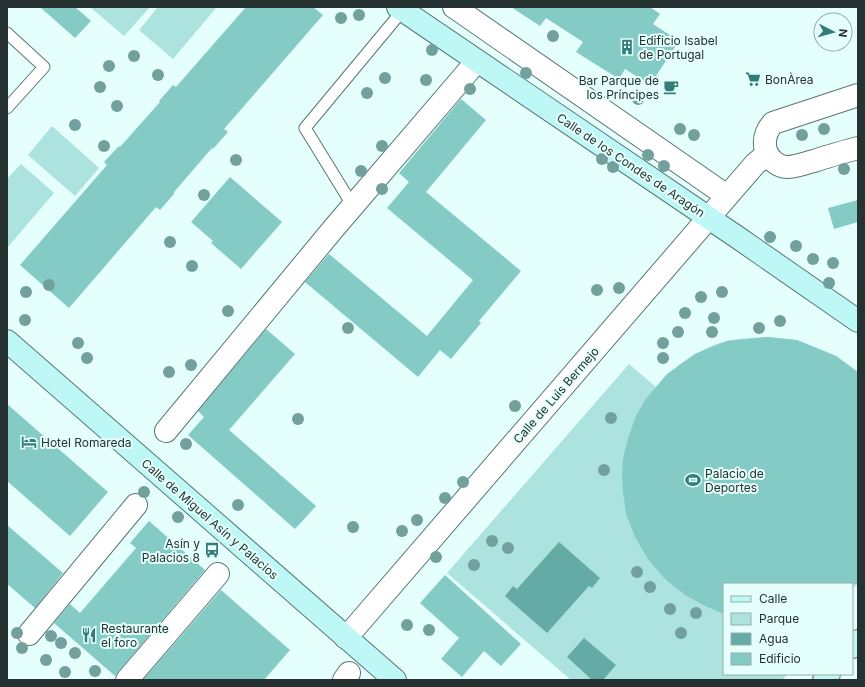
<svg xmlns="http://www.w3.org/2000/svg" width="865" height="687" viewBox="0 0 865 687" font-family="Inter,sans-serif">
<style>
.green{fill:#ace3de}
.water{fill:#64aba6}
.building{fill:#84cbc6}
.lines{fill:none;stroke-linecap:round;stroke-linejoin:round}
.lane-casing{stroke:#5a7674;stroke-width:13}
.street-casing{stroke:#5a7674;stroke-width:24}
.secondary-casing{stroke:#5a7674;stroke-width:24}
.lane{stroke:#fff;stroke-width:11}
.street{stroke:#fff;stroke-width:22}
.secondary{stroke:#bef8f6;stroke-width:22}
.tree{fill:#72a09d}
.labels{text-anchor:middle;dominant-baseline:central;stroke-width:4;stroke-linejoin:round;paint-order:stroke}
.poi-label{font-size:12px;fill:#253231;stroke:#e5fffc;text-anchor:start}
.street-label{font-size:12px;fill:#253231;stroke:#e5fffc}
</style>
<rect width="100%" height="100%" fill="#e5fffc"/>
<g class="green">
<polygon points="90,7 150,7 124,36"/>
<polygon points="158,7 214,7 216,8 173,59 139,30"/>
<polygon points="52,126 99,168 75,196 28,155"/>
<polygon points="21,164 54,193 7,248 7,179"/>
<path d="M767 337 797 340 836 356 858 372V584L852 589V584H724V674H788L782 680H571L447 573 629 364 656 387C675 365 698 349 726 341 739 338 754 338 767 337Z"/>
</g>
<g class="water">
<polygon points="559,542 600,578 592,588 589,586 547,633 505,596 513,586 517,589"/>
<polygon points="584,638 616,665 603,680 592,680 567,657"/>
</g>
<g class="building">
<polygon points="40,7 75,7 91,21 75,38"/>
<polygon points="246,7 313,7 323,15 224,129 228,132 213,149 212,148 174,192 174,194 160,210 156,207 69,308 20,265 107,165 104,162 119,146 120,147 160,102 159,101 173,85 176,87"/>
<polygon points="511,7 650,7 660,14 653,24 679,41 650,85 625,69 619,79 576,52 583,42 546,18 540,26"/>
<polygon points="461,99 486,120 426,192 521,271 479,321 481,323 451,359 440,350 418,377 305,282 329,254 427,336 473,280 387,208 409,182 399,173"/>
<polygon points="230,177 282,222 241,269 211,243 213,241 191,222"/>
<polygon points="858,200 858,222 834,229 828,208"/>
<polygon points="266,329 295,354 229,430 316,506 295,529 188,435 204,417 198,411"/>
<polygon points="767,337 797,340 836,356 858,372 858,584 724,584 724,614 705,606 685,595 665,579 648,559 635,537 626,514 623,491 622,474 623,459 628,438 636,416 645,400 667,374 695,354 727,341"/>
<polygon points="7,404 108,492 70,536 7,481"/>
<polygon points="149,521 205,570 118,672 115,676 54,623 70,604 80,613 136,548 130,543"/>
<polygon points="7,525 63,573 35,608 7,584"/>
<polygon points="445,575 521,644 501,666 484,651 462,677 441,659 459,638 420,603"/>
<polygon points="221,590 290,650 264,680 143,680"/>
</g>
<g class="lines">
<g class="lane-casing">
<g id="lane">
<polyline points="7,33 44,67 7,108"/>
<polyline points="353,206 305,128 403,10 403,8"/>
</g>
</g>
<g class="street-casing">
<g id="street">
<polyline points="454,7 727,196"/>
<path d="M858 95 773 123C766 131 763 140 766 151 769 159 778 167 787 167 796 167 805 163 814 161 828 156 843 152 858 148"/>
<polyline points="166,431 334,228 477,61"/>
<polyline points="29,634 136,505"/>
<polyline points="346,638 755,164 767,154"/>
<polyline points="127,680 218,574"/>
<polyline points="344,680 349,673"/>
</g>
</g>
<g class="secondary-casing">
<g id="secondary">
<polyline points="398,7 737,237 858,321"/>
<polyline points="7,341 395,680"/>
<polyline points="852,647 858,641"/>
<polyline points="824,680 829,674"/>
</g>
</g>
<use href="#lane" class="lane"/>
<use href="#street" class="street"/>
<use href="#secondary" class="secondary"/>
</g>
<g class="tree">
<circle cx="359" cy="15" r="6"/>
<circle cx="341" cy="18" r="6"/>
<circle cx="553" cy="36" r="6"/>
<circle cx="432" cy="50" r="6"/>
<circle cx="134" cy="56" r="6"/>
<circle cx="109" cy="66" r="6"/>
<circle cx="526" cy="73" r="6"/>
<circle cx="158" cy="75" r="6"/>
<circle cx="385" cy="78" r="6"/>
<circle cx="426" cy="80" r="6"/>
<circle cx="100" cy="87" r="6"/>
<circle cx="470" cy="89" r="6"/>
<circle cx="367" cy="93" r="6"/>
<circle cx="638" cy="99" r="6"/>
<circle cx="117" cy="106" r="6"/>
<circle cx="75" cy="125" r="6"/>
<circle cx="680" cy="129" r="6"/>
<circle cx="824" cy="129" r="6"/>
<circle cx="694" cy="135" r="6"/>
<circle cx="802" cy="135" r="6"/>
<circle cx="104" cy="146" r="6"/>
<circle cx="382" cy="146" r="6"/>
<circle cx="648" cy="155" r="6"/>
<circle cx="602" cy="159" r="6"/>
<circle cx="236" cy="160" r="6"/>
<circle cx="664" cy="166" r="6"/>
<circle cx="613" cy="167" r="6"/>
<circle cx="844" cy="169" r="6"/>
<circle cx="361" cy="171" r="6"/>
<circle cx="382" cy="189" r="6"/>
<circle cx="204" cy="195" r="6"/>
<circle cx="770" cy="237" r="6"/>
<circle cx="170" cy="242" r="6"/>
<circle cx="796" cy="246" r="6"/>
<circle cx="813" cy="259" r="6"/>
<circle cx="833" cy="263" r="6"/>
<circle cx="192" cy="266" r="6"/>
<circle cx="829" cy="283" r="6"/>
<circle cx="49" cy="285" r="6"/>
<circle cx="619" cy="288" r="6"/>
<circle cx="597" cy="290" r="6"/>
<circle cx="26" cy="292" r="6"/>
<circle cx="722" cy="292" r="6"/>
<circle cx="701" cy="297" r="6"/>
<circle cx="228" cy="311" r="6"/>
<circle cx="685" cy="313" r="6"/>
<circle cx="714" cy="318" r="6"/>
<circle cx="25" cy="320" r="6"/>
<circle cx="780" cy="321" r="6"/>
<circle cx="348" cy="328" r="6"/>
<circle cx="759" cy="328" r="6"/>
<circle cx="678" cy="332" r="6"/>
<circle cx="712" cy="332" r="6"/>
<circle cx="78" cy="343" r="6"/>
<circle cx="663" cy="343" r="6"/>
<circle cx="87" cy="358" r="6"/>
<circle cx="663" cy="358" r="6"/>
<circle cx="191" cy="365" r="6"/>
<circle cx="169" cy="372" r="6"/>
<circle cx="515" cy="406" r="6"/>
<circle cx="611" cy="418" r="6"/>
<circle cx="298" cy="419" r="6"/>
<circle cx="186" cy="444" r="6"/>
<circle cx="604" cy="470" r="6"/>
<circle cx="463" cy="482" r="6"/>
<circle cx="144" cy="492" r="6"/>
<circle cx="445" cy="498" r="6"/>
<circle cx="238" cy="505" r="6"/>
<circle cx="178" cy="517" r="6"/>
<circle cx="417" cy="520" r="6"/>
<circle cx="353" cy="527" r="6"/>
<circle cx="402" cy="531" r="6"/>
<circle cx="492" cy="541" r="6"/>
<circle cx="508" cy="548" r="6"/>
<circle cx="436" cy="557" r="6"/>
<circle cx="474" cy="565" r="6"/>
<circle cx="637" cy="572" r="6"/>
<circle cx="650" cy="587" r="6"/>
<circle cx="670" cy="609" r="6"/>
<circle cx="696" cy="613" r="6"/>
<circle cx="407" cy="625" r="6"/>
<circle cx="429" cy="630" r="6"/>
<circle cx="17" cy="633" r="6"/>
<circle cx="681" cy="633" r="6"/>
<circle cx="51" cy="636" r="6"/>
<circle cx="61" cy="643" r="6"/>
<circle cx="22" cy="648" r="6"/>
<circle cx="75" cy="653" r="6"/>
<circle cx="46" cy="660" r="6"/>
<circle cx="95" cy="671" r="6"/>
<circle cx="65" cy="672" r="6"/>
</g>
<defs>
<g id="building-bare" transform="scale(1.2)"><path d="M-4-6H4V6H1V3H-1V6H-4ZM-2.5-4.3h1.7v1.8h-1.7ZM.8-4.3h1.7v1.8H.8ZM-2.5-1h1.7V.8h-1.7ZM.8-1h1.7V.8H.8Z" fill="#347c77" stroke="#e5fffc" stroke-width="2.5" paint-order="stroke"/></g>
<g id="supermarket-bare" transform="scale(1.2)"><path d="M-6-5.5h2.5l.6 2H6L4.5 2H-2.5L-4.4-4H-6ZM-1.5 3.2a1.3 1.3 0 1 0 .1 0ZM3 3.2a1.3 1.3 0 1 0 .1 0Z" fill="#347c77" stroke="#e5fffc" stroke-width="2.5" paint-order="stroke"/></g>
<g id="cafe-bare" transform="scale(1.2)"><path d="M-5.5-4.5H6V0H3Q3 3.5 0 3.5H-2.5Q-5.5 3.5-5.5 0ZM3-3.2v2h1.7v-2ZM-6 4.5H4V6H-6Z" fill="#347c77" stroke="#e5fffc" stroke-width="2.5" paint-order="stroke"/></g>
<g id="hotel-bare" transform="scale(1.2)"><path d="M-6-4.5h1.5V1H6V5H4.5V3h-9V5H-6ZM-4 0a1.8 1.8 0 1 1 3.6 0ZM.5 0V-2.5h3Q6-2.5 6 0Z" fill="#347c77" stroke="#e5fffc" stroke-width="2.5" paint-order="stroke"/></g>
<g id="stadium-bare" transform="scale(1.2)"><path d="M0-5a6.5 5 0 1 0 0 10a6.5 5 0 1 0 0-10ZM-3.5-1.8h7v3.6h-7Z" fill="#347c77" stroke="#e5fffc" stroke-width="2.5" paint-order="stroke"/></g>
<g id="bus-bare" transform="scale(1.2)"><path d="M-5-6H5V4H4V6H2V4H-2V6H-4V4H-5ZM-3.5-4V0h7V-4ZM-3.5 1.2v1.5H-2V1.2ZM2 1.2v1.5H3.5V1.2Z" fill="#347c77" stroke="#e5fffc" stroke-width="2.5" paint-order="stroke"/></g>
<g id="restaurant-bare" transform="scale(1.2)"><path d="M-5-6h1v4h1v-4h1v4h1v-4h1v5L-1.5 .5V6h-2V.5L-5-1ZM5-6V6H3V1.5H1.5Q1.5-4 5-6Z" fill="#347c77" stroke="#e5fffc" stroke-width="2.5" paint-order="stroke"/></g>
</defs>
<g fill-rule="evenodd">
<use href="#building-bare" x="627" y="47"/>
<use href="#supermarket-bare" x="753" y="79"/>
<use href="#cafe-bare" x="671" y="87"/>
<use href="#hotel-bare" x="29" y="442"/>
<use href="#stadium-bare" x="693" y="480"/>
<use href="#bus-bare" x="212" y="550"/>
<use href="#restaurant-bare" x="89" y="635"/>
</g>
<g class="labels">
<g class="poi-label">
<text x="639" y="40">Edificio Isabel<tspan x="639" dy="14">de Portugal</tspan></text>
<text x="765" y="79">BonÀrea</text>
<text x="659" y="80" text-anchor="end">Bar Parque de<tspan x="659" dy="14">los Príncipes</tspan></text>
<text x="41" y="442">Hotel Romareda</text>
<text x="705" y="473">Palacio de<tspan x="705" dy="14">Deportes</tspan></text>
<text x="200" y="543" text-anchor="end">Asín y<tspan x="200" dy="14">Palacios 8</tspan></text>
<text x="101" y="628">Restaurante<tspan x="101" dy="14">el foro</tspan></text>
</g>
<g class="street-label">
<text transform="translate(631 165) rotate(34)">Calle de los Condes de Aragón</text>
<text transform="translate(556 395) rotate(-49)">Calle de Luis Bermejo</text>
<text transform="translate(210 519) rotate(41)">Calle de Miguel Asín y Palacios</text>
</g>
</g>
<rect width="865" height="687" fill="none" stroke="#253231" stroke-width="16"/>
<rect x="723" y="583" width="130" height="92" fill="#e5fffc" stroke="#98adab"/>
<rect x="731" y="596" width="20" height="6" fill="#bef8f6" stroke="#98adab"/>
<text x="759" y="603" font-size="12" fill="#253231">Calle</text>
<rect x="731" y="613" width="20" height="12" fill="#ace3de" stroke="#98adab"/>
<text x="759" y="623" font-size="12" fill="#253231">Parque</text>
<rect x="731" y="633" width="20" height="12" fill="#64aba6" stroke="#98adab"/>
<text x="759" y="643" font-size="12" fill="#253231">Agua</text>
<rect x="731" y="653" width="20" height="12" fill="#84cbc6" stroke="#98adab"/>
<text x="759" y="663" font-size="12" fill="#253231">Edificio</text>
<g transform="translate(833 32) rotate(96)"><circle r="19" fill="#e5fffc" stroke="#98adab"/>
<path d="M0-3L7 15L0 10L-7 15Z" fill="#347c77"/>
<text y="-6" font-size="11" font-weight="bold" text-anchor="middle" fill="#253231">N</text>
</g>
</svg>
